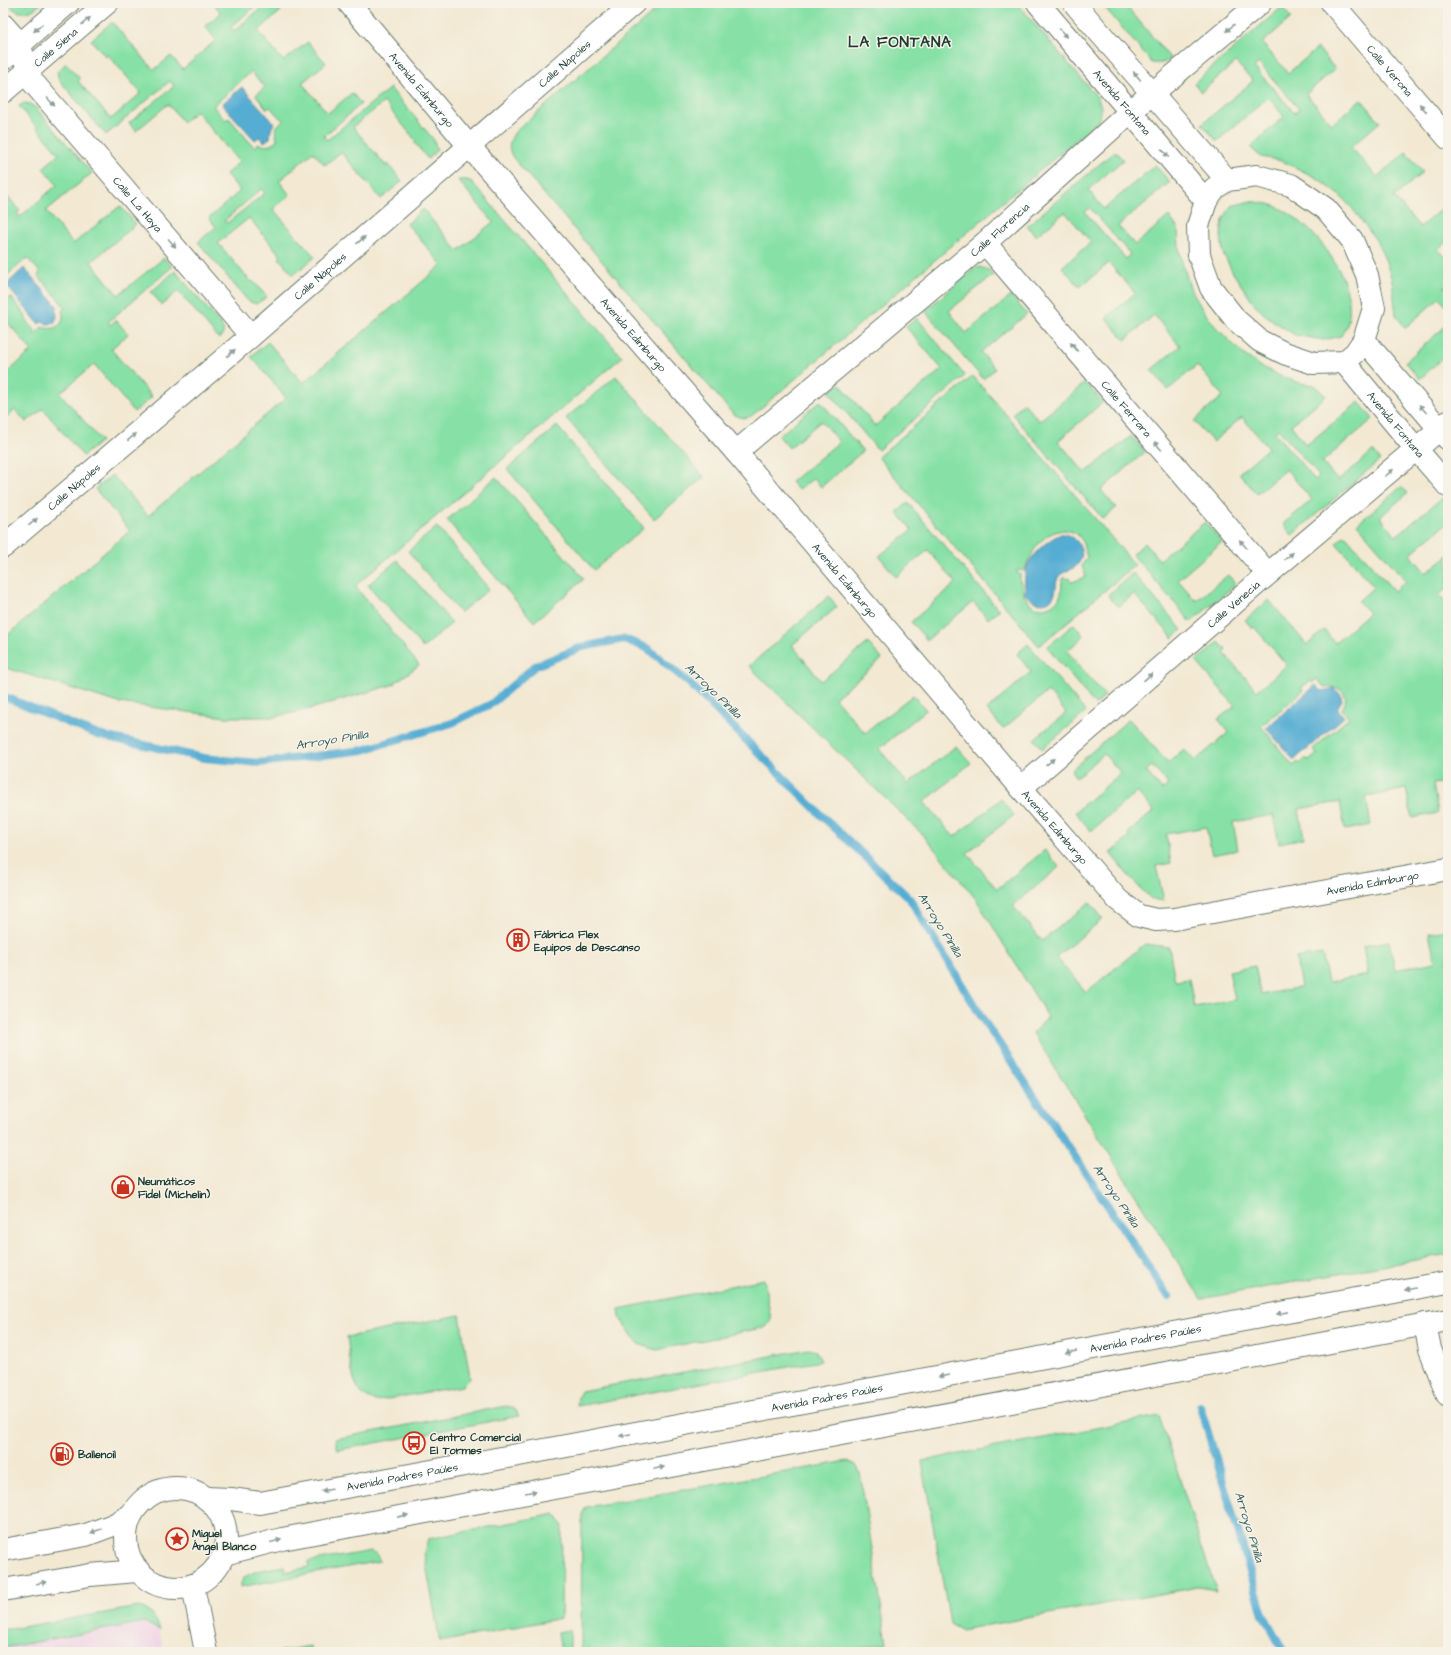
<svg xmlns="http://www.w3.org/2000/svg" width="1451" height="1655" viewBox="0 0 1451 1655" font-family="'Architects Daughter',sans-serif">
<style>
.built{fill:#efd0e6}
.green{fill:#87e1a6;stroke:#538f6d;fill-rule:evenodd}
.water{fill:#57add3;stroke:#3b7584}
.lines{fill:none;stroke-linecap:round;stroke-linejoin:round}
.stream{stroke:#57add3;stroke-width:8}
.street-casing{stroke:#69796c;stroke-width:24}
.highway-casing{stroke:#69796c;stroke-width:24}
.street{stroke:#fff;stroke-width:22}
.highway{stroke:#fff;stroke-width:22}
.oneway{fill:#8f9e9a}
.labels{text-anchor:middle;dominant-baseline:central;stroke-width:3;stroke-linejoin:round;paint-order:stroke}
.street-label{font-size:11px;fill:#1f3d34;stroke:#f7f3e8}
.poi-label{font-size:11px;font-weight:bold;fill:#1f3d34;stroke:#f7f3e8;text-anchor:start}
.water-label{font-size:12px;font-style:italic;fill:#2d595c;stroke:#f7f3e8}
.district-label{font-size:15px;font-weight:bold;letter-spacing:1px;fill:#1f3d34;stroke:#f7f3e8}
</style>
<rect width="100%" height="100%" fill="#f7f3e8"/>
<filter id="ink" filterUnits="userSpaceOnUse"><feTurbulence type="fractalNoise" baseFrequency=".025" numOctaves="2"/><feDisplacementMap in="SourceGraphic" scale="8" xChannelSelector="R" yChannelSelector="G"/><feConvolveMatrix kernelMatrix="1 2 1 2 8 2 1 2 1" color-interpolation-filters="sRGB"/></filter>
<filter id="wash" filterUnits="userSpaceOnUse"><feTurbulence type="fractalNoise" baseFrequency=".012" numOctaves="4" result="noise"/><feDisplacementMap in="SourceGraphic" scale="16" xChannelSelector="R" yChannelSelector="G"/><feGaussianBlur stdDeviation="0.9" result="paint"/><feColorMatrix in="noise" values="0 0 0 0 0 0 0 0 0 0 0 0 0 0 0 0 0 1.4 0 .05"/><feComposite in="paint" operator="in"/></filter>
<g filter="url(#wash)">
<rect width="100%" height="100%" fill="#f3e9d3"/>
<polygon class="built" points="139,1607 146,1609 156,1619 164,1652 3,1652 3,1629 10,1629"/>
<g class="green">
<path d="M7 3H42C29 14 20 17 7 3Z"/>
<path d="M213 3 247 4 259 3 231 27 234 31 267 3H274L281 11 258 31 283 61 308 42 326 63 302 83 328 113 352 93 361 104 324 136 327 140 390 88 434 140 437 150 428 159 414 142 416 141 384 102 353 127 386 166 388 164 402 181 381 199 341 152 325 165 313 152 279 181 290 195 273 209 315 257 293 275 279 258 281 256 249 218 218 243 251 282 253 281 267 297 256 304 248 301 198 242 216 227 209 218 240 191 226 174 239 162 196 111 183 122 168 104 136 131 129 123 174 86 170 81 106 135 59 80 57 72 66 63 80 79 78 81 111 119 141 93 108 55 106 57 91 40 112 22 154 70 171 56 183 69 216 40 205 26 221 13ZM251 72 265 87 256 95 267 109 270 107 280 118 284 120 275 128 277 139C273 146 266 147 259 144L254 147 229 118 225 120 213 106ZM261 189 265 193 227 223 224 221Z"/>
<path d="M664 3H1017L1097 97C1102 106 1103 113 1097 122L760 409C749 418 747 421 733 414L515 160C507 150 508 143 515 132Z"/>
<path d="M1101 3H1135L1129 9 1171 59C1165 63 1160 64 1152 63Z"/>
<path d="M1282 7 1291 18 1262 43 1288 73 1318 48 1335 69 1306 94 1332 124 1361 99 1380 122 1351 147 1377 177 1406 152 1423 172 1394 197 1420 227 1448 203V240L1438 249 1448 260V285L1444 287 1448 291V308L1439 298 1405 328 1396 315 1392 280 1385 259 1376 240 1352 208 1337 193 1317 178 1282 161 1261 157 1250 147 1284 117 1269 97 1217 141 1202 124 1253 81 1236 62 1201 92 1194 83ZM1259 63 1299 109 1295 113 1254 67Z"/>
<path d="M24 103 30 104 36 108 92 173 46 211 73 244 120 206 136 224 91 262 118 295 164 258 172 267 108 322 110 325 116 320 128 334 111 349 152 397 134 412 94 364 60 393 101 441 83 456 43 409 26 422 15 410 3 420V376L32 351 3 317V304L11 297 26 316 25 318 34 329 35 334 42 327C54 332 67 324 62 311L65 307 38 276 40 272 27 258 3 279V201L8 197 20 211 17 213 20 217 57 185 43 168 59 154 19 106Z"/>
<path d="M1115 151 1123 160 1088 190 1104 209 1155 165 1170 182 1118 226 1135 245 1169 216 1178 229 1179 249 1182 262 1190 287 1202 309 1215 326 1243 354 1260 366 1280 376 1300 383 1314 385 1326 396 1291 425 1306 445 1359 402 1373 419 1322 462 1338 481 1373 451 1380 460 1292 535 1283 524 1312 500 1286 469 1257 494 1239 473 1268 448 1242 417 1213 442 1194 421 1223 396 1197 365 1168 390 1151 370 1180 346 1154 315 1125 340 1106 318 1135 293 1109 263 1080 287 1062 267 1091 242 1065 212 1036 236 1027 226ZM1090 208 1130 254 1126 259 1085 212ZM1278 429 1319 476 1315 480 1275 433Z"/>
<polygon points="458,180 467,180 472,182 622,357 355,586 419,665 392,685 310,709 274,717 226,717 119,703 3,667 3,639 130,531 95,489 112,475 148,516 286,398 251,356 268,342 303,383 442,265 407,224 423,209 458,251 493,222"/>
<path d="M1251 201C1259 203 1268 203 1275 206 1313 222 1358 280 1348 322 1347 327 1343 331 1341 336L1323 340 1295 335 1276 323 1263 313 1252 301 1233 273 1223 253 1221 236 1223 220 1231 206Z"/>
<polygon points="979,267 989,270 993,275 949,311 966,333 1011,296 1027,314 981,352 995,369 983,379 925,311 974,269"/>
<polygon points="175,271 219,322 223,328 223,334 219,339 178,291 162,305 151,292"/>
<polygon points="917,318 965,376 878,450 829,392 840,384 875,426 942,369 906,327"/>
<polygon points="1448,324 1448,353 1420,379 1405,362"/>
<polygon points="616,376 704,477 654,519 566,418"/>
<path d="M973 376 1135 565 1039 646 878 457ZM1066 530 1076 533 1082 540 1087 557 1082 566 1086 577 1072 582 1070 578 1066 579 1064 577C1060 583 1063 590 1060 596 1055 607 1040 612 1031 604 1025 599 1022 591 1022 584L1020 582V574L1017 573V570L1024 571C1032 551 1042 531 1066 530Z"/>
<polygon points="1085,383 1103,402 1058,441 1085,473 1131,436 1145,452 1101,490 1116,508 1103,519 1012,414 1024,403 1039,421"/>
<polygon points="820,401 863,451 821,487 814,478 798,490 791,482 839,442 821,421 789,448 779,436"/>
<polygon points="557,426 644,528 594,570 507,469"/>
<polygon points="496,477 584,579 534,622 447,520"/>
<path d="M1401 487 1408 493 1380 517 1396 536 1442 498 1448 505V522L1410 554 1426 573 1448 555V587L1439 595 1448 606V782L1433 784 1438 813 1412 818 1406 789 1366 797 1371 825 1345 830 1340 802 1299 809 1304 838 1279 843 1273 815 1233 822 1238 850 1212 855 1206 827 1166 834 1171 863 1156 866 1164 901 1151 899 1133 881 1110 853 1130 837 1128 833 1154 811 1137 792 1091 831 1075 812 1121 773 1104 754 1076 778 1071 770 1129 719 1168 763 1184 749 1195 761 1229 732 1218 719 1235 706 1196 661 1219 642 1226 650 1224 653 1257 691 1287 665 1254 627 1252 628 1245 620 1269 600 1307 645 1324 630 1335 643 1369 613 1358 601 1374 587 1336 543 1345 535 1394 591 1406 581 1357 524ZM1317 679 1324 687C1339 684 1352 695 1342 709L1349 718 1313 749 1317 754 1309 761 1306 758 1300 764 1298 762 1293 766 1261 726 1303 691 1301 688 1310 681 1312 683ZM1152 766 1168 784 1162 790 1146 771Z"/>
<polygon points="908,503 999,610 988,619 973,602 927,640 911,622 956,583 928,550 896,577 879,556 912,530 897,512"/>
<polygon points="1205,522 1222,542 1178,580 1196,601 1228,575 1236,584 1191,622 1132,554 1145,543 1159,560"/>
<polygon points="437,527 489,589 460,613 408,551"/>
<polygon points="397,560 452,623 423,648 368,585"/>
<polygon points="1133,573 1182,630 1173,638 1134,594 1118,607 1108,595"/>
<polygon points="829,596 837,607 792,645 821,681 868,643 882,659 835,698 865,733 913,695 926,710 879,749 908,784 956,746 971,763 924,802 954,837 1001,799 1014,815 967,853 997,889 1045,850 1059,867 1013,906 1042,941 1090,902 1103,919 1056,957 1086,992 1145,944 1169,947 1175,981 1189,979 1194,1007 1235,1000 1229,971 1255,966 1261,995 1301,987 1296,958 1322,954 1328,982 1368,975 1363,946 1389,941 1395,970 1435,962 1429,933 1448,930 1448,1254 1201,1299 1033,1033 1048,1017 976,899 922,834 749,666"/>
<polygon points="1074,624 1084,636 1067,651 1105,696 1095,705 1047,647"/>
<polygon points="1028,644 1086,712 1042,749 1034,739 1066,713 1048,691 1003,729 987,710 1031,672 1017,654"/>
<polygon points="764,1279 771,1320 766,1327 657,1350 638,1344 620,1318 619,1309"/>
<path d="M460 1315 470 1378 462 1386 376 1401C349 1396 351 1359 347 1337Z"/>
<polygon points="809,1349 816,1351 821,1361 577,1406 578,1397 581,1391"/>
<polygon points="507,1406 515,1409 519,1416 338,1450 335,1439"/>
<polygon points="1159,1416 1216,1590 1198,1587 961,1630 950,1624 922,1461"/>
<polygon points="848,1461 856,1465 860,1473 887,1643 840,1652 581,1652 582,1514 586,1507"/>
<polygon points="555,1514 562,1525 561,1618 440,1642 424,1553 428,1539"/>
<path d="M371 1551 376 1554 380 1561 240 1587C241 1584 242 1580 244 1578 251 1570 274 1568 284 1566L285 1572 309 1567 308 1562Z"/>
<path d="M139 1607C151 1610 156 1618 160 1630L144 1622 3 1648V1629H10Z"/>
<polygon points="570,1630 570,1652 561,1652 558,1632"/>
<polygon points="310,1646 311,1652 277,1652"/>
</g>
<g class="water">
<polygon points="242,87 274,123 271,129 270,138 264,142 259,137 255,140 222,104"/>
<polygon points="24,268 58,307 56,309 57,317 54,323 47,324 43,321 39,324 6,285"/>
<path d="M1061 534C1076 533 1088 552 1078 564 1074 570 1065 571 1060 575 1055 580 1057 587 1055 593 1049 609 1033 603 1025 594 1025 586 1024 576 1026 569 1032 553 1047 540 1061 534Z"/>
<polygon points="1316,685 1322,691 1334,688 1340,694 1342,700 1337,708 1344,717 1294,760 1266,728"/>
</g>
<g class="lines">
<g class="stream">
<polyline points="3,696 98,735 204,758 259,763 363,750 452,723 491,704 535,666 582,647 624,639 647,648 688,682 818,812 910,899 984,1021 1169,1297"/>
<polyline points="1200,1406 1263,1614 1284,1652"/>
</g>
</g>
</g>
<g filter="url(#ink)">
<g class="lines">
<g class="street-casing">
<g id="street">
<path id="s1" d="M349 3 469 146 736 452 1021 788 1118 900 1139 916 1156 920 1174 919 1448 869"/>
<path id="s2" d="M1038 3 1206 201"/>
<polyline points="1074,3 1227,180"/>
<path id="s3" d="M1332 3 1448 138"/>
<polyline points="3,25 20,44 23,57"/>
<polyline points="3,59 68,3"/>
<path id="s4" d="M25 73 251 336"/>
<path id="s5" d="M3 92 107 3"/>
<polygon points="1257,176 1291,185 1326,209 1352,240 1367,275 1374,308 1364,340 1355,353 1344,362 1314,363 1284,353 1260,341 1236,320 1211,288 1199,255 1198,226 1206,201 1215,188 1227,180"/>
<path id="s6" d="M985 243 1268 574"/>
<polyline points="1364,340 1448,439"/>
<path id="s7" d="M1344 362 1416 449 1448 486"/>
<path id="s8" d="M736 452 985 243 1130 112 1260 3"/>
<path id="s9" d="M3 547 251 336 634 3"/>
<path id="s10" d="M1021 788 1268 574 1448 422"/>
<polyline points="1425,1324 1430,1349 1448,1396"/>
<polyline points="193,1586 206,1652"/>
</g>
</g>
<g class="highway-casing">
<g id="highway">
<circle cx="176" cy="1538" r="50"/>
<path id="s11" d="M206 1498 231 1499 260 1503 1448 1282"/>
<polyline points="3,1550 86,1535 113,1525 131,1515"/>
<polyline points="224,1554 282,1539 1448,1320"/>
<polyline points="3,1590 90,1575 137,1571"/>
</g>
</g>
<use href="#street" class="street"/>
<use href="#highway" class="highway"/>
</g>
<defs><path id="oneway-solid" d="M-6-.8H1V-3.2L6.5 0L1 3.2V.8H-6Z"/></defs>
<g class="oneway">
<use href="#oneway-solid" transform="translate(86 21) rotate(-40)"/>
<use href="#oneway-solid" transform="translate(38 28) rotate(140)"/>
<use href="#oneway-solid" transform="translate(1230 28) rotate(140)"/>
<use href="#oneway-solid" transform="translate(1063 33) rotate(50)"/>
<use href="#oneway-solid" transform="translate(1137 76) rotate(-130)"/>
<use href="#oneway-solid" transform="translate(51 102) rotate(48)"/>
<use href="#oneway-solid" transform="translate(1423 108) rotate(-131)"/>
<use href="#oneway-solid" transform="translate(1165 153) rotate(50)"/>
<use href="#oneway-solid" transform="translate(361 240) rotate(-41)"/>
<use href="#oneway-solid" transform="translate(172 243) rotate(49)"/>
<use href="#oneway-solid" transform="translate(1074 347) rotate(-130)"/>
<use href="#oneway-solid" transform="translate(231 353) rotate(-41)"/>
<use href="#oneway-solid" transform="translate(1423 409) rotate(-131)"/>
<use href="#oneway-solid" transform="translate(132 437) rotate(-40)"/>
<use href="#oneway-solid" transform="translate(1158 446) rotate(-130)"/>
<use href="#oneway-solid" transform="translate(1389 473) rotate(-40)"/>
<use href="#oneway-solid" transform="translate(33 522) rotate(-40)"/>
<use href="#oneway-solid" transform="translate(1243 544) rotate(-131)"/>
<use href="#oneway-solid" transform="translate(1289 556) rotate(-40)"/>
<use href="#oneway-solid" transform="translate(1148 677) rotate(-41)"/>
<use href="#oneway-solid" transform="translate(1050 762) rotate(-41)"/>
<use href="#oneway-solid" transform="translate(1410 1289) rotate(170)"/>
<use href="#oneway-solid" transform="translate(1282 1313) rotate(169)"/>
<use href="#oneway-solid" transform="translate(1071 1352) rotate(169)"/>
<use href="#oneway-solid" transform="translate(944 1376) rotate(169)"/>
<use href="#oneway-solid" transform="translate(625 1435) rotate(169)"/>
<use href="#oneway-solid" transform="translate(659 1468) rotate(-11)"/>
<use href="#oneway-solid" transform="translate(327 1490) rotate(170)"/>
<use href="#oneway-solid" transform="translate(531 1492) rotate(-10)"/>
<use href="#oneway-solid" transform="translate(403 1516) rotate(-11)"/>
<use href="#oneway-solid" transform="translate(96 1531) rotate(160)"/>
<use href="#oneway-solid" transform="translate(276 1541) rotate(-14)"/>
<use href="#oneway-solid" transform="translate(41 1583) rotate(-10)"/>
</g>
</g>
<defs>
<g id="building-ring" transform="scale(1.15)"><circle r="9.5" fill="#f7f3e8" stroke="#c8321e" stroke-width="1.5"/><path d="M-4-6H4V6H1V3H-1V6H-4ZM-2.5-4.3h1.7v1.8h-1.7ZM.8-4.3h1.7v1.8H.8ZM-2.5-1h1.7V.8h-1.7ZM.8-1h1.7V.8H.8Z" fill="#c8321e"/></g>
<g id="shop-ring" transform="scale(1.15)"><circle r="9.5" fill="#f7f3e8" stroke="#c8321e" stroke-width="1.5"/><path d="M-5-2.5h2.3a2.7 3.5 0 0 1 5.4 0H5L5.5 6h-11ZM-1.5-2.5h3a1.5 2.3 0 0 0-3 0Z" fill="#c8321e"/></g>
<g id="bus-ring" transform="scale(1.15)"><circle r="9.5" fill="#f7f3e8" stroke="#c8321e" stroke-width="1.5"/><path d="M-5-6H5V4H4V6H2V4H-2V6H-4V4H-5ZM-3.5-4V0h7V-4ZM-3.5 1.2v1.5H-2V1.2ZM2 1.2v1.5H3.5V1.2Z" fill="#c8321e"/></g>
<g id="fuel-ring" transform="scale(1.15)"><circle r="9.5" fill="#f7f3e8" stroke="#c8321e" stroke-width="1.5"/><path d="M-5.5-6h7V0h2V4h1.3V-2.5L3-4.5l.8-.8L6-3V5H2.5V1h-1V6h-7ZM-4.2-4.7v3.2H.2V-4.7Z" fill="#c8321e"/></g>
<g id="sight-ring" transform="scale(1.15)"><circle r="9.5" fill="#f7f3e8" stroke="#c8321e" stroke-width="1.5"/><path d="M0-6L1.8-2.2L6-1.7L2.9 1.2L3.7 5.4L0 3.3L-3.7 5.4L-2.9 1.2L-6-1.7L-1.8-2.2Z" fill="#c8321e"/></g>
</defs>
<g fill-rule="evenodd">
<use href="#building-ring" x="518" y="940"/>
<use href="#shop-ring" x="123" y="1187"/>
<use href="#bus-ring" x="414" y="1443"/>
<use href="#fuel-ring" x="62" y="1454"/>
<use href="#sight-ring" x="177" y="1539"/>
</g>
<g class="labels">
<g class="street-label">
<text stroke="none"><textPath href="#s5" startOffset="69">Calle Siena</textPath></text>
<text stroke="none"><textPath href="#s9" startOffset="741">Calle Nápoles</textPath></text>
<text stroke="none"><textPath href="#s3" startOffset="89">Calle Verona</textPath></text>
<text stroke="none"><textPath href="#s1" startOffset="113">Avenida Edimburgo</textPath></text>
<text stroke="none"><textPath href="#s2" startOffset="130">Avenida Fontana</textPath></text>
<text stroke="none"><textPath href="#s4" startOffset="173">Calle La Haya</textPath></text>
<text stroke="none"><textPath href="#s8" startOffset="345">Calle Florencia</textPath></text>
<text stroke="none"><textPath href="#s9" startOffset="417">Calle Nápoles</textPath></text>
<text stroke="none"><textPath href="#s1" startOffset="437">Avenida Edimburgo</textPath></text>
<text stroke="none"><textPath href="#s6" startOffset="218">Calle Ferrara</textPath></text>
<text stroke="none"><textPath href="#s7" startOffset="81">Avenida Fontana</textPath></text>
<text stroke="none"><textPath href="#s9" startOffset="93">Calle Nápoles</textPath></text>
<text stroke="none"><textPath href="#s1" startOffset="761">Avenida Edimburgo</textPath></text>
<text stroke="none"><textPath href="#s10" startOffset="281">Calle Venecia</textPath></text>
<text stroke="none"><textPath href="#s1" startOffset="1085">Avenida Edimburgo</textPath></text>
<text stroke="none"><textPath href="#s1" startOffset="1445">Avenida Edimburgo</textPath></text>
<text stroke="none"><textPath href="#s11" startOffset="955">Avenida Padres Paúles</textPath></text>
<text stroke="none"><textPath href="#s11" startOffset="631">Avenida Padres Paúles</textPath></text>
<text stroke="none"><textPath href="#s11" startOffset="199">Avenida Padres Paúles</textPath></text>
</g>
<g class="poi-label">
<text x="534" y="934">Fábrica Flex<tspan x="534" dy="13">Equipos de Descanso</tspan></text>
<text x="138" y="1181">Neumáticos<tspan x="138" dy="13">Fidel (Michelin)</tspan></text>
<text x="430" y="1437">Centro Comercial<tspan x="430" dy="13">El Tormes</tspan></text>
<text x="78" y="1454">Ballenoil</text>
<text x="192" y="1533">Miguel<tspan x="192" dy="13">Ángel Blanco</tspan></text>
</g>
<g class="water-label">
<text transform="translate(713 691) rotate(44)">Arroyo Pinilla</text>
<text transform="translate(332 740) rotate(-9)">Arroyo Pinilla</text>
<text transform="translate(940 925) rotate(58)">Arroyo Pinilla</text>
<text transform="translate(1116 1196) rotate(56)">Arroyo Pinilla</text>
<text transform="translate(1249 1527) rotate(73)">Arroyo Pinilla</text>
</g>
<g class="district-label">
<text x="900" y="42">LA FONTANA</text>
</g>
</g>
<rect width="1451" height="1655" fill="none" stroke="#f7f3e8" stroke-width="16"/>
</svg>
